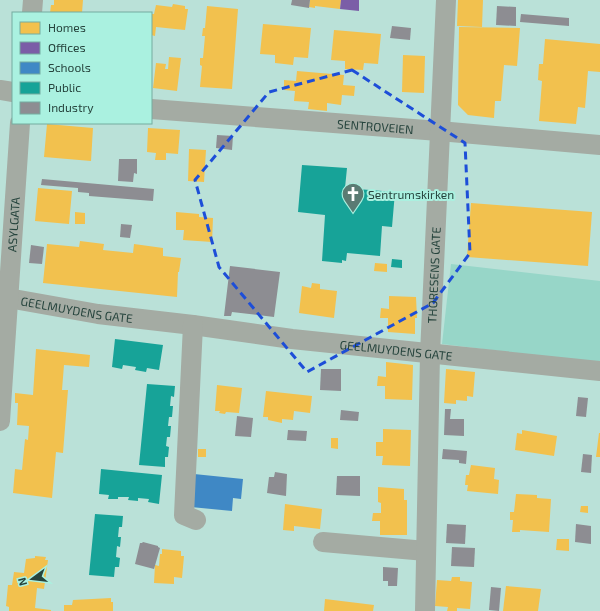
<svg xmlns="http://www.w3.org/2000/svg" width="600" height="611" viewBox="0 0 600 611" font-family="'Exo 2',sans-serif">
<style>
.green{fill:#97d6c8}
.homes{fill:#f2c14e}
.offices{fill:#7b5ea7}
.schools{fill:#3f88c5}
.public{fill:#17a398}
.industry{fill:#8d8d92}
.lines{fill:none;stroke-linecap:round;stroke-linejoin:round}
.minor{stroke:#a4aba3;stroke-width:20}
.marked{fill:none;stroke:#1d4ed8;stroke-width:3;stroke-dasharray:8 5;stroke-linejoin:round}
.labels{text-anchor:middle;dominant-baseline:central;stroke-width:4;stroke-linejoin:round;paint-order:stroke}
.street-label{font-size:12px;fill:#26443d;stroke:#aaf1e0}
.poi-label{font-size:12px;fill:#26443d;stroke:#aaf1e0;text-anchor:start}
</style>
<rect width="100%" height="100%" fill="#bae1d8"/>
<polygon class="green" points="451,264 600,281 600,363 442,344"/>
<g class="homes">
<polygon points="54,0 83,0 82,13 50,13 51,5 54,5"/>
<polygon points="310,0 341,0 340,9 315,6 315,8 309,7"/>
<polygon points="458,0 483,0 482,27 457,26"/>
<polygon points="173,4 185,6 185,9 188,9 185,30 156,27 155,36 151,35 151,14 154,14 156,5 172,7"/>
<polygon points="207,6 238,9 232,89 200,87 202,66 200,65 200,58 203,58 205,36 202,36 203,28 205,28"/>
<polygon points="263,24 311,28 308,58 294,57 293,65 275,63 275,55 260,54"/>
<polygon points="459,27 520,28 517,66 504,65 501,101 495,101 494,118 468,115 458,105"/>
<polygon points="334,30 381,34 378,64 364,63 363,70 345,69 345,61 331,60"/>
<polygon points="545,39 600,44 600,72 588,71 585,108 578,107 576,124 539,121 542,81 538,80 539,64 543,64"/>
<polygon points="403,55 425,56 424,93 402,92"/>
<polygon points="169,57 181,58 177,91 153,88 156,63 166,64 165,69 168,69"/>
<polygon points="297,71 344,75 343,85 355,86 354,96 342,95 341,105 327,103 327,111 308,109 309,102 294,101 295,91 284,90 284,80 296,81"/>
<polygon points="47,124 93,128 91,161 44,157"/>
<polygon points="148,128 180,130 178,154 166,153 166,160 155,160 156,153 147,152"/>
<polygon points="189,149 206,150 204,182 188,181"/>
<polygon points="38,188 72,191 69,224 35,221"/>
<polygon points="471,203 592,212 588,266 467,257"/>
<polygon points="75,212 85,213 85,224 75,224"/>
<polygon points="176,212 199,214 199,217 213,218 212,242 183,240 184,230 176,230"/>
<polygon points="80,241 104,244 103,250 133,253 134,244 163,248 163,256 181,258 179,272 178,272 177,297 43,283 47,244 79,247"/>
<polygon points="375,263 387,264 387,272 374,271"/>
<polygon points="312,283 320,284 320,289 337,291 334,318 299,313 302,286 311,288"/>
<polygon points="389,296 416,297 417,318 415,318 415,334 388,332 388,318 380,318 381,308 389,309"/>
<polygon points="36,349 90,355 89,367 64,365 62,390 68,390 63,453 56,452 52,498 13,493 15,469 22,470 25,439 28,440 29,426 17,425 18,403 15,403 15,393 33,395"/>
<polygon points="386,362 413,365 412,400 385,399 385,386 377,386 378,376 386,377"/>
<polygon points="446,369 475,372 473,397 467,396 467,401 456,400 456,404 444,403"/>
<polygon points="217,385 242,388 239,413 226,412 225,414 219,413 220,411 215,411"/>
<polygon points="266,391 312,396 310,413 294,411 293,420 282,419 282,423 268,420 268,417 263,417"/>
<polygon points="383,429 411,430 410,466 382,465 383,456 376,456 376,442 383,442"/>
<polygon points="522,430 557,436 554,456 515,450 517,433 522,434"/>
<polygon points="599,433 600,433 600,457 596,457"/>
<polygon points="331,438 338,438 338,449 331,448"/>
<rect x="198" y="449" width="8" height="8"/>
<polygon points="471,465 495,468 494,479 499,480 498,494 467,491 468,485 465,485 466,475 469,475"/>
<polygon points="378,487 404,489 404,500 407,500 407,535 380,535 380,521 372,521 373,513 381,513 381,503 378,502"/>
<polygon points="516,494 537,495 537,498 551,499 549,532 520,530 520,532 512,532 513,520 510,520 510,512 514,512"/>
<polygon points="285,504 322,509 320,529 294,526 294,531 283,530"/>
<polygon points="581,506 588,506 588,513 580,512"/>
<polygon points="557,539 569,539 569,551 556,550"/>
<polygon points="162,549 181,551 181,556 184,556 182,578 174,577 174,584 154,583 155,565 159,566 160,554 162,554"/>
<polygon points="35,556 46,557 45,560 48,560 44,589 37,588 35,608 51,610 51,611 9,611 9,607 6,606 8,585 12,585 14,572 24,573 26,559 35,558"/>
<polygon points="452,577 460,577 460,581 472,582 470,609 457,608 457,611 447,611 448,607 435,606 437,580 451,581"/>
<polygon points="506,586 541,589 538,611 503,611"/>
<polygon points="111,598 111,602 113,602 113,611 64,611 64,605 72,605 73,600"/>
<polygon points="325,599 374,605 373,611 324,611"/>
</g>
<polygon class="offices" points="341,0 359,0 359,11 340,9"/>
<polygon class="schools" points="194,474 243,479 241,499 233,498 232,511 191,507"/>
<g class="public">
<polygon points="302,165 347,168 345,188 395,192 392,227 382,226 380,256 347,253 346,261 342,260 342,263 322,261 325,215 298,212"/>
<polygon points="392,259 402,260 402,268 391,267"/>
<polygon points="115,339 163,345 159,370 147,368 146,372 135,370 136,367 123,365 122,369 112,367"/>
<polygon points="147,384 175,386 174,397 171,396 170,406 173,406 172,417 169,417 168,426 171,426 170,437 167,437 166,446 169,447 168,457 165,457 165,467 139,465"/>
<polygon points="101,469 162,475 159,504 148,502 149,499 138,498 138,501 128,500 129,497 118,497 118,499 108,499 109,495 99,494"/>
<polygon points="95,514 123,516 122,527 119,527 118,537 121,537 120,547 117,546 116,557 120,558 119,567 115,567 114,577 89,575"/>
</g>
<g class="industry">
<polygon points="292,0 310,0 309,8 291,5"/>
<polygon points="497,6 516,7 516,26 496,25"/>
<polygon points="521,14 569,18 569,26 520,22"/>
<polygon points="392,26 411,28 410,40 390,38"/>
<polygon points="217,135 233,136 232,150 216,148"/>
<polygon points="119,159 137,159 137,174 134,173 133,182 118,181"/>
<polygon points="42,179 154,189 153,201 89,196 89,193 78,192 78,188 41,185"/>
<polygon points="121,224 132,225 130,238 120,237"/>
<polygon points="31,245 44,247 42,264 29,263"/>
<polygon points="230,266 280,272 274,317 232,312 231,316 224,316"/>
<polygon points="321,369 341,369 341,391 320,390"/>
<polygon points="578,397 588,398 586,417 576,416"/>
<polygon points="445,409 451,409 450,419 464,419 464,436 444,435"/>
<polygon points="341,410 359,412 358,421 340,420"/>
<polygon points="237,416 253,418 251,437 235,436"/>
<polygon points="288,430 307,431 306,441 287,440"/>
<polygon points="443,449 467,451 466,464 459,463 459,460 442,459"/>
<polygon points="583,454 592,455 591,473 581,472"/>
<polygon points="275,472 287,474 286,496 267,493 269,477 274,477"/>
<polygon points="337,476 360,476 360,496 336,495"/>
<polygon points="447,524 466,525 465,544 446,543"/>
<polygon points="576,524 591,526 591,544 575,542"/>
<polygon points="143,542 158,546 158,547 160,548 154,569 135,564 140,543 142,543"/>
<polygon points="452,547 475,548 474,567 451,566"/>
<polygon points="383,567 398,568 397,586 388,586 388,581 383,581"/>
<polygon points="491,587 501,588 499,611 489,610"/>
</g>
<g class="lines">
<g class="minor">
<polyline points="32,13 33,0"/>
<polyline points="0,90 13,92"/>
<path id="s1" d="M151 109 439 131 600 145"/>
<path id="s2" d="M0 300 8 298 98 314 193 325 292 339 600 371"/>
<polyline points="193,325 184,515 196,520"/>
<path id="s3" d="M0 421 20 123"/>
<polyline points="323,542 426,551"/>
<path id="s4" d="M425 611 430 354 446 0"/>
</g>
</g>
<path class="marked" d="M352 70 465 143 470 253 433 303 307 372 219 267 195 180 269 92Z"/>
<defs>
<g id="church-pin" transform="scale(1.15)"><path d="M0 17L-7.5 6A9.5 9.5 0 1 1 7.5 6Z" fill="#5a7b73" stroke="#aaf1e0"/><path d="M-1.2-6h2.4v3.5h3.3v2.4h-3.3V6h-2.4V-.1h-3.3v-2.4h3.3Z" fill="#fff"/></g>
</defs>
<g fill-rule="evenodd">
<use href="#church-pin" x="353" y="194"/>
</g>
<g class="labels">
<g class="street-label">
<text stroke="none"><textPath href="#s1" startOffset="225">SENTROVEIEN</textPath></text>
<text stroke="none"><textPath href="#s3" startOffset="197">ASYLGATA</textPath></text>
<text stroke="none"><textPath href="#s4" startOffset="336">THORESENS GATE</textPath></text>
<text stroke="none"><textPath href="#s2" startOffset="78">GEELMUYDENS GATE</textPath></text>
<text stroke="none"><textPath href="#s2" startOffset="400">GEELMUYDENS GATE</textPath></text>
</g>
<g class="poi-label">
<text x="368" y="194">Sentrumskirken</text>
</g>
</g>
<rect x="12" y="12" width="140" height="112" fill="#aaf1e0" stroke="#75ac9f"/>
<rect x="20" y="22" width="20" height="12" fill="#f2c14e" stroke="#75ac9f"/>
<text x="48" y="32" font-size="12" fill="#26443d">Homes</text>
<rect x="20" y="42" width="20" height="12" fill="#7b5ea7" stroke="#75ac9f"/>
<text x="48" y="52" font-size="12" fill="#26443d">Offices</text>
<rect x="20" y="62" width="20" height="12" fill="#3f88c5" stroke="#75ac9f"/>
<text x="48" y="72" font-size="12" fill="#26443d">Schools</text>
<rect x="20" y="82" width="20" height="12" fill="#17a398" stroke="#75ac9f"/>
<text x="48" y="92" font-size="12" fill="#26443d">Public</text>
<rect x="20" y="102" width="20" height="12" fill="#8d8d92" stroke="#75ac9f"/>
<text x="48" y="112" font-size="12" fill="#26443d">Industry</text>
<g transform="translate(32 579) rotate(255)" stroke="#aaf1e0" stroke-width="3" paint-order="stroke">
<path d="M0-3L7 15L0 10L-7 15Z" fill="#26443d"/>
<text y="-6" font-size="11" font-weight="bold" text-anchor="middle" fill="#26443d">N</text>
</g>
</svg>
